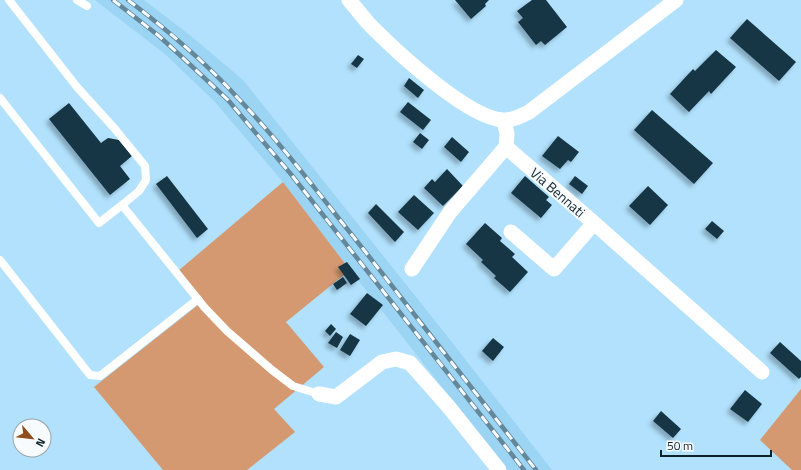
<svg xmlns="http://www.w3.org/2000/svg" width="801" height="470" viewBox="0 0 801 470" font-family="'Titillium Web',sans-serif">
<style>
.built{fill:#9cd4f4}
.green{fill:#d59972}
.building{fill:#153545;filter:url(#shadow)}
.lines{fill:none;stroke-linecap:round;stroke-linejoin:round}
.service{stroke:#fff;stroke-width:8}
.minor{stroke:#fff;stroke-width:15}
.rail-casing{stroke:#64879a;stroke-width:4.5}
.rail{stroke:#f7fbfe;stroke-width:3;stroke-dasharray:9;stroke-linecap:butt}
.labels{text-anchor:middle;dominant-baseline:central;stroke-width:4;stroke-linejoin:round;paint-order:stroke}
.street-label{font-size:14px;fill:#0e212b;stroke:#f7fbfe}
</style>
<defs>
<filter id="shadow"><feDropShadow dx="-3.5" dy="3.5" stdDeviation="2" flood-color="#0004"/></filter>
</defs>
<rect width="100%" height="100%" fill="#b1e1fd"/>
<polygon class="built" points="95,0 144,0 191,36 243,80 436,322 552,470 507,470 350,270 283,182 215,102 166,55"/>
<g class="green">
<polygon points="283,182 350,270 286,322 324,367 274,409 295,432 247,470 163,470 94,387 203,301 178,271"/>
<polygon points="801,389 801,470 792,470 760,440"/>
</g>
<g class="building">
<polygon points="455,0 489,0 485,4 486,6 471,19"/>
<polygon points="532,0 546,0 567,27 545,45 541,41 536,45 518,22 523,18 517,11"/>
<polygon points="747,19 796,62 779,81 730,38"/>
<polygon points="716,50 736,67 711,94 709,91 689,112 670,94 693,69 695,71"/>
<polygon points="358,55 364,59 357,68 351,64"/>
<polygon points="409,78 424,90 418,98 404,86"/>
<polygon points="408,102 431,120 423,130 400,112"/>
<polygon points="69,103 101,143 108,138 119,140 132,156 120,166 130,179 110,195 49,119"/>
<polygon points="652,110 713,163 694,184 634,130"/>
<polygon points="420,133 429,140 422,149 413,142"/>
<polygon points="558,136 579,152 571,162 568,160 560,169 542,156"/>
<polygon points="452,137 469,152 461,162 444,147"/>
<polygon points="447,169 463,186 443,206 424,188 432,179 435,182"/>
<polygon points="167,176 208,229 197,238 156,184"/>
<polygon points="525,176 549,197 546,200 552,205 541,218 511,193"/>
<polygon points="575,176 588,186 582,194 569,184"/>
<polygon points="648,186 668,205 650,225 629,206"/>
<polygon points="414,195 434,213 418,230 398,212"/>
<polygon points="376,204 404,232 395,242 368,213"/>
<polygon points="712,221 724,231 717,239 705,229"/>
<polygon points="485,223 502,238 500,241 515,254 512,257 528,272 510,292 494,278 496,276 481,262 483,260 466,244"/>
<polygon points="347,262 360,279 351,285 338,267"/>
<polygon points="343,277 347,283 337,290 333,284"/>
<polygon points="367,293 383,305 366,326 350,314"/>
<polygon points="331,324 336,329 330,336 325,331"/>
<polygon points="336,332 343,337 337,348 328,343"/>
<polygon points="350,334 360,340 350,356 340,350"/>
<polygon points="493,338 504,347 493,361 482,351"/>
<polygon points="780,342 801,361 801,377 799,379 770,353"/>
<polygon points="745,390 762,404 748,422 730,409"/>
<polygon points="661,411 681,429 673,438 653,421"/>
</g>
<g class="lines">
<g class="service">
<polyline points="9,0 77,87 115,129 145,166 146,180 139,191 122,205"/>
<polyline points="77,0 87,6"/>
<polyline points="0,98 99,223 122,205 205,308 227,331 272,370 293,386 319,394"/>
<polyline points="0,260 90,375 100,376 198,299"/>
</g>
<g class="minor">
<path d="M349 0C357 9 364 19 373 28 398 53 468 118 503 120 512 121 521 116 529 112L676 0"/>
<polyline points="504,121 507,134 506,147 594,223 554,269 511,232"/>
<polyline points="594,223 762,372"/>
<polyline points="412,269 450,212 506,147"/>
<polyline points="319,394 336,397 382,362 396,359 410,363 448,406 499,470"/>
</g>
<g class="rail-casing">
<g id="rail">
<polyline points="113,0 159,36 183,58 228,100 249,125 290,173 524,470"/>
<path d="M128 0C166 29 203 60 236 96 282 144 322 198 364 250 421 324 479 397 536 470"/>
</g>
</g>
<use href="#rail" class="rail"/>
</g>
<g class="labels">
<g class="street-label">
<text transform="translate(558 192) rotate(41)">Via Bennati</text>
</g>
</g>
<g transform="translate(32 438) rotate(118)"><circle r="19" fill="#f7fbfe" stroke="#9aa4aa"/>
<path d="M0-3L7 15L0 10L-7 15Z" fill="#904e1c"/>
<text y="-6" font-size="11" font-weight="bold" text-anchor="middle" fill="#0e212b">N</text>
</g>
<path d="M661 450v6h110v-6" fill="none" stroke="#0e212b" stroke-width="2"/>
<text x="667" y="450" font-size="12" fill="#0e212b" stroke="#f7fbfe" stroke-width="3" paint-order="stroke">50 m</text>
</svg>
